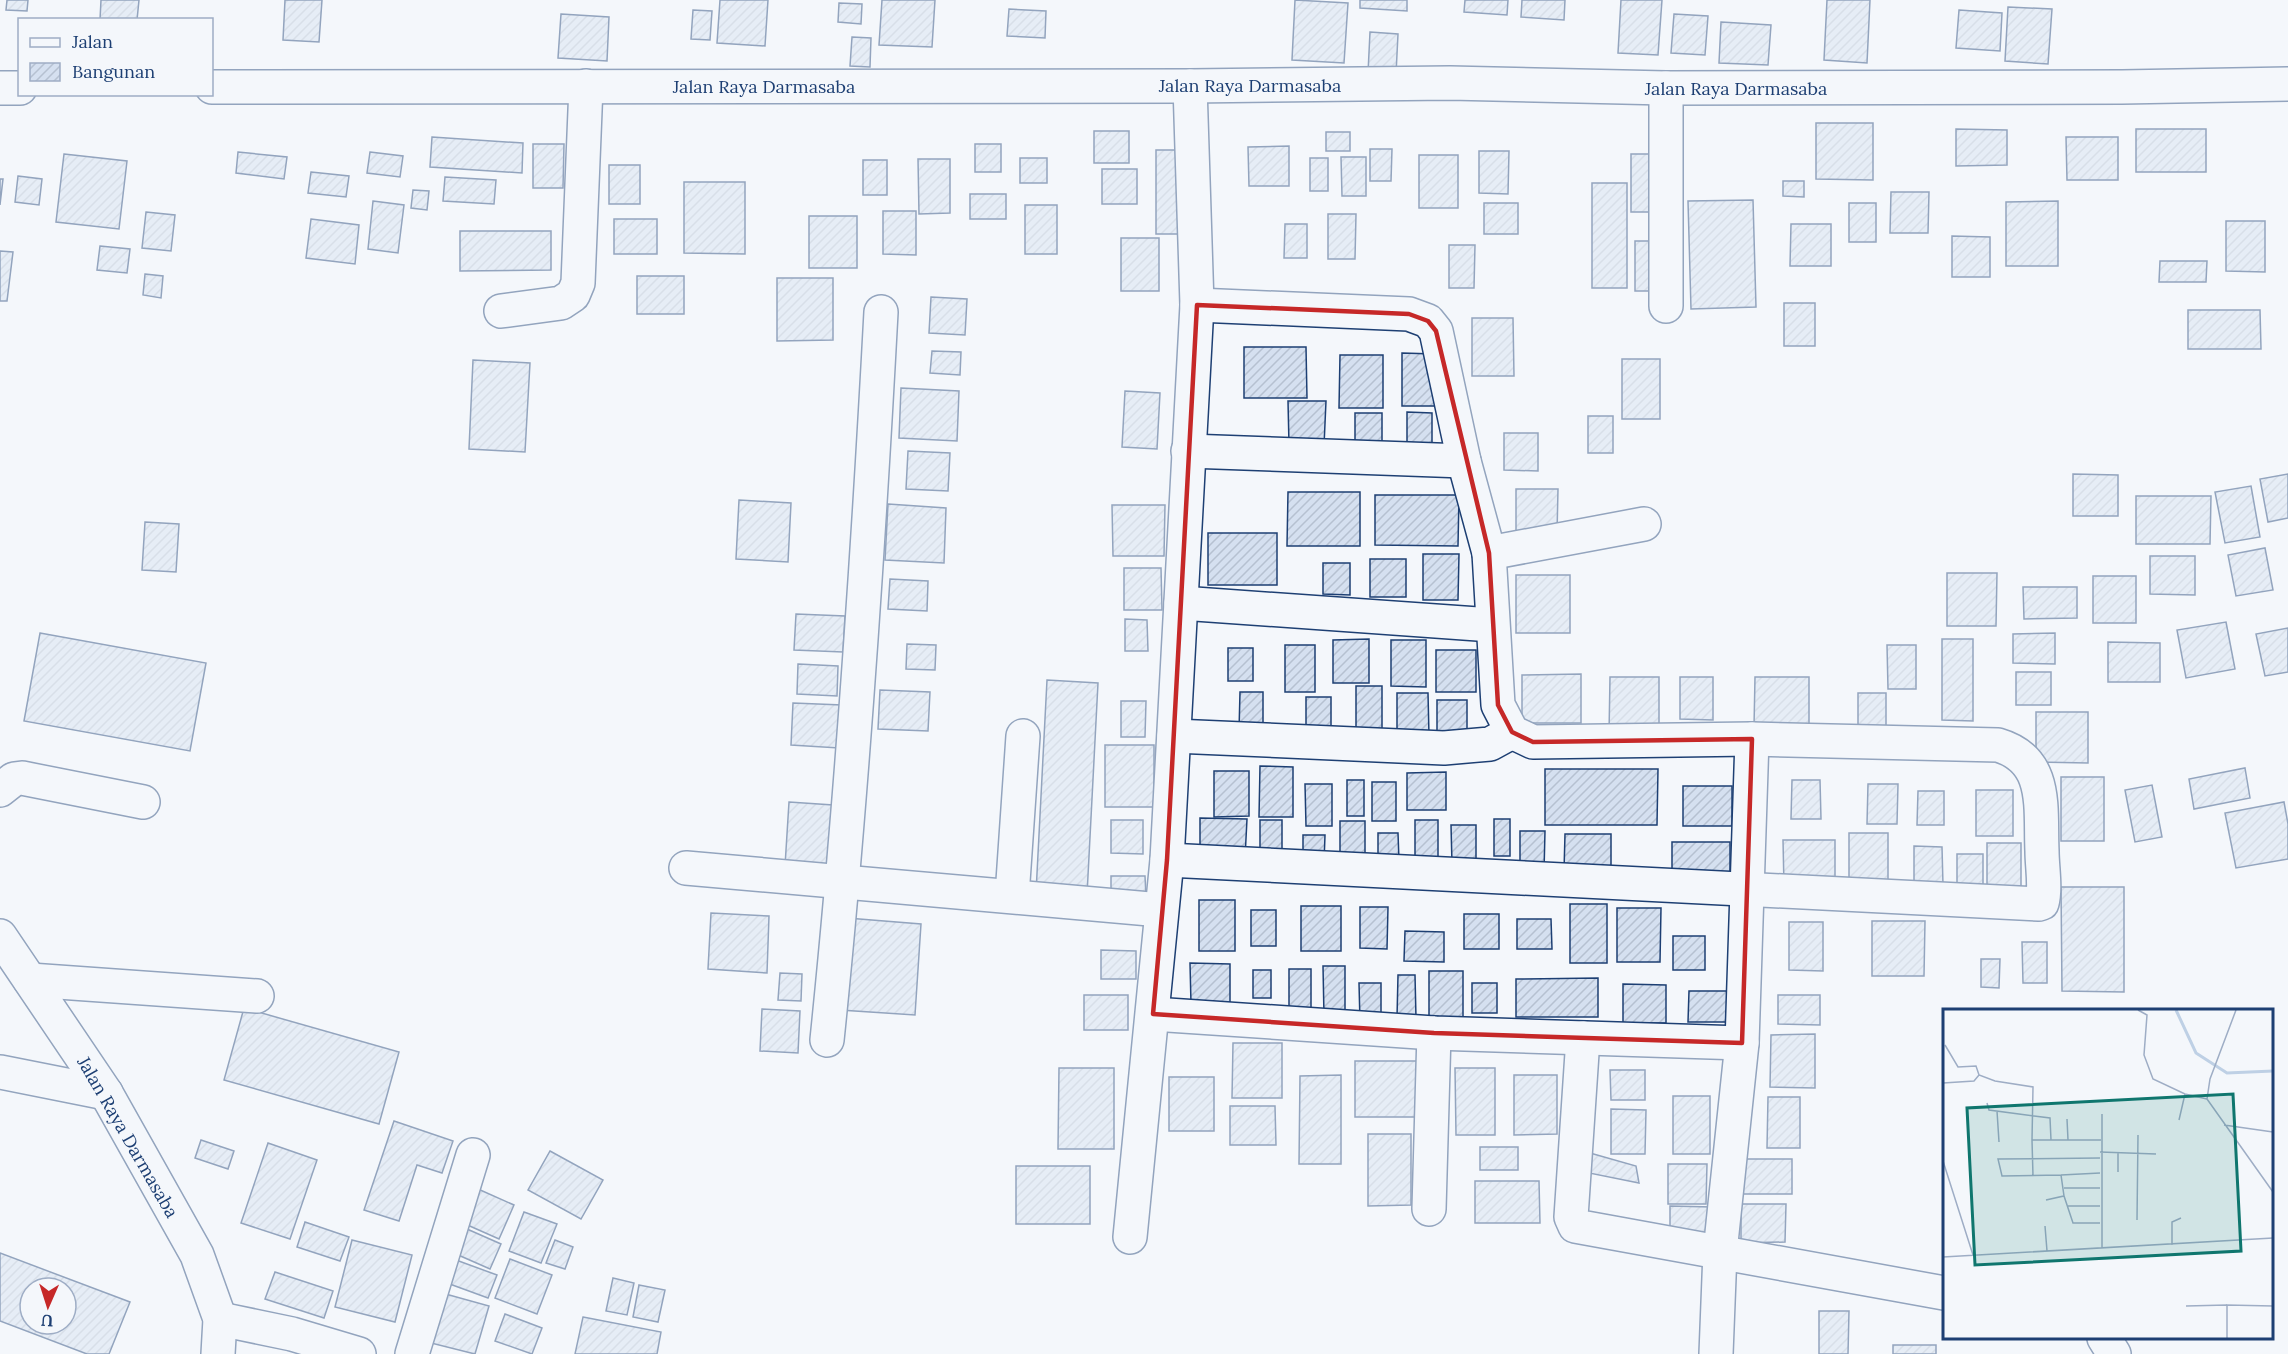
<svg xmlns="http://www.w3.org/2000/svg" width="2288" height="1354" viewBox="0 0 2288 1354" font-family="Lora,serif">
<style>
.building{fill:url(#building-hatch);stroke:#1d3f73;stroke-width:1.5;fill-rule:evenodd}
.lines{fill:none;stroke-linecap:round;stroke-linejoin:round}
.minor-casing{stroke:#1d3f73;stroke-width:36}
.major-casing{stroke:#1d3f73;stroke-width:36}
.minor{stroke:#f4f7fb;stroke-width:33}
.major{stroke:#f4f7fb;stroke-width:33}
.marked{fill:none;stroke:#c62828;stroke-width:4.5;stroke-linejoin:round}
.labels{text-anchor:middle;dominant-baseline:central;stroke-width:4.5;stroke-linejoin:round;paint-order:stroke}
.street-label{font-size:18px;fill:#1d3f73;stroke:#f4f7fb}
.inset-river{fill:none;stroke:#bed0e5;stroke-width:3}
.inset-road{fill:none;stroke:#9eadc5;stroke-width:1.5}
.view{fill:#0f766e;fill-opacity:0.15;stroke:#0f766e;stroke-width:3}
.inset-edge{fill:none;stroke:#1d3f73;stroke-width:3}
</style>
<defs>
<pattern id="building-hatch" width="6" height="6" patternUnits="userSpaceOnUse" patternTransform="scale(1.5)"><rect width="6" height="6" fill="#d5e0f0"/><path d="M-1 1l2-2M0 6l6-6M5 7l2-2" fill="none" stroke="#b6c1d1"/></pattern>
</defs>
<rect width="100%" height="100%" fill="#f4f7fb"/>
<g class="building">
<polygon points="7,0 28,0 27,11 6,10"/>
<polygon points="101,0 139,0 137,20 100,20"/>
<polygon points="285,0 322,0 319,42 283,40"/>
<polygon points="720,0 768,0 765,46 717,43"/>
<polygon points="882,0 935,0 932,47 879,45"/>
<polygon points="1295,0 1348,3 1344,63 1292,60"/>
<polygon points="1360,0 1407,0 1407,11 1360,8"/>
<polygon points="1465,0 1508,0 1507,15 1464,12"/>
<polygon points="1522,0 1565,0 1564,20 1521,17"/>
<polygon points="1621,0 1662,0 1658,55 1618,53"/>
<polygon points="1827,0 1870,0 1867,63 1824,60"/>
<polygon points="839,3 862,4 861,24 838,22"/>
<polygon points="2008,7 2052,9 2048,64 2005,61"/>
<polygon points="1009,9 1046,11 1045,38 1007,36"/>
<polygon points="693,10 712,11 710,40 691,39"/>
<polygon points="1959,10 2002,13 2000,51 1956,48"/>
<polygon points="561,14 609,17 607,61 558,58"/>
<polygon points="1674,14 1708,16 1705,55 1671,53"/>
<polygon points="1721,22 1771,25 1768,65 1719,63"/>
<polygon points="1370,32 1398,34 1396,74 1368,73"/>
<polygon points="852,37 871,38 870,67 850,66"/>
<polygon points="1816,123 1873,123 1873,180 1816,179"/>
<polygon points="1956,129 2007,130 2007,165 1956,166"/>
<rect x="2136" y="129" width="70" height="43"/>
<rect x="1094" y="131" width="35" height="32"/>
<rect x="1326" y="132" width="24" height="19"/>
<polygon points="432,137 523,143 522,173 430,167"/>
<polygon points="2066,137 2118,137 2118,180 2067,180"/>
<polygon points="533,144 564,144 563,188 533,188"/>
<rect x="975" y="144" width="26" height="28"/>
<polygon points="1289,146 1289,186 1249,186 1248,147"/>
<polygon points="1370,149 1392,149 1391,181 1370,181"/>
<polygon points="1156,150 1191,150 1190,234 1156,234"/>
<polygon points="1479,151 1509,151 1508,194 1479,193"/>
<polygon points="238,152 287,157 284,179 236,173"/>
<polygon points="370,152 403,156 400,177 367,173"/>
<polygon points="64,154 127,161 119,229 56,222"/>
<polygon points="1631,154 1656,154 1655,212 1631,212"/>
<rect x="1419" y="155" width="39" height="53"/>
<polygon points="1341,157 1366,157 1366,196 1342,196"/>
<rect x="1020" y="158" width="27" height="25"/>
<rect x="1310" y="158" width="18" height="33"/>
<polygon points="918,159 950,159 950,213 919,214"/>
<rect x="863" y="160" width="24" height="35"/>
<rect x="609" y="165" width="31" height="39"/>
<rect x="1102" y="169" width="35" height="35"/>
<polygon points="311,172 349,176 346,197 308,193"/>
<polygon points="18,176 42,179 39,205 15,202"/>
<polygon points="445,177 496,180 494,204 443,201"/>
<polygon points="0,179 3,179 0,205"/>
<polygon points="1783,181 1804,181 1804,197 1783,196"/>
<polygon points="684,182 745,182 745,254 684,253"/>
<rect x="1592" y="183" width="35" height="105"/>
<polygon points="413,190 429,191 427,210 411,208"/>
<polygon points="1891,192 1929,192 1928,233 1890,233"/>
<rect x="970" y="194" width="36" height="25"/>
<polygon points="1753,200 1756,307 1691,309 1688,201"/>
<polygon points="373,201 404,205 398,253 368,249"/>
<polygon points="2058,201 2058,266 2006,266 2006,202"/>
<rect x="1484" y="203" width="34" height="31"/>
<rect x="1849" y="203" width="27" height="39"/>
<rect x="1025" y="205" width="32" height="49"/>
<polygon points="883,211 916,211 916,255 883,254"/>
<polygon points="146,212 175,215 171,251 142,248"/>
<polygon points="1328,214 1356,214 1355,259 1328,259"/>
<rect x="809" y="216" width="48" height="52"/>
<polygon points="311,219 359,225 355,264 306,258"/>
<rect x="614" y="219" width="43" height="35"/>
<polygon points="2226,221 2265,221 2265,272 2226,271"/>
<polygon points="1285,224 1307,224 1307,258 1284,258"/>
<polygon points="1791,224 1831,224 1831,266 1790,266"/>
<polygon points="460,231 551,231 551,270 460,271"/>
<polygon points="1952,236 1990,237 1990,277 1952,277"/>
<rect x="1121" y="238" width="38" height="53"/>
<rect x="1635" y="241" width="24" height="50"/>
<polygon points="1449,245 1475,245 1474,288 1449,288"/>
<polygon points="100,246 130,249 127,273 97,270"/>
<polygon points="0,251 13,252 7,301 0,301"/>
<polygon points="2160,261 2207,261 2206,282 2159,282"/>
<polygon points="145,274 163,276 161,298 143,295"/>
<rect x="637" y="276" width="47" height="38"/>
<polygon points="777,278 833,278 833,340 777,341"/>
<polygon points="931,297 967,299 965,335 929,333"/>
<rect x="1784" y="303" width="31" height="43"/>
<polygon points="2188,310 2260,310 2261,349 2188,349"/>
<polygon points="1472,318 1513,318 1514,376 1472,376"/>
<polygon points="1244,347 1306,347 1307,398 1244,398"/>
<polygon points="932,351 961,352 960,375 930,373"/>
<polygon points="1402,353 1434,354 1435,406 1402,406"/>
<polygon points="1340,355 1383,355 1383,408 1339,408"/>
<rect x="1622" y="359" width="38" height="60"/>
<polygon points="473,360 530,363 525,452 469,449"/>
<polygon points="901,388 959,391 957,441 899,438"/>
<polygon points="1125,391 1160,393 1157,449 1122,447"/>
<polygon points="1288,401 1326,401 1324,446 1289,445"/>
<polygon points="1407,412 1432,413 1432,450 1407,449"/>
<polygon points="1355,413 1382,413 1382,448 1355,447"/>
<rect x="1588" y="416" width="25" height="37"/>
<polygon points="1504,433 1538,433 1538,471 1504,470"/>
<polygon points="908,451 950,453 948,491 906,489"/>
<polygon points="2073,474 2118,475 2118,516 2073,516"/>
<polygon points="2288,474 2288,518 2268,522 2260,479"/>
<polygon points="2251,486 2260,537 2225,543 2215,492"/>
<polygon points="1516,489 1558,489 1557,534 1516,534"/>
<polygon points="1288,492 1360,492 1360,546 1287,546"/>
<polygon points="1375,495 1459,495 1458,546 1375,545"/>
<polygon points="2136,496 2211,496 2210,544 2136,544"/>
<polygon points="739,500 791,503 788,562 736,559"/>
<polygon points="888,504 946,508 944,563 885,560"/>
<polygon points="1112,505 1165,505 1164,556 1113,556"/>
<polygon points="145,522 179,524 176,572 142,570"/>
<rect x="1208" y="533" width="69" height="52"/>
<polygon points="2265,548 2273,590 2236,596 2228,555"/>
<polygon points="1423,554 1459,554 1458,600 1423,600"/>
<polygon points="2150,556 2195,556 2195,595 2150,594"/>
<rect x="1370" y="559" width="36" height="38"/>
<polygon points="1323,563 1350,563 1350,595 1323,594"/>
<polygon points="1124,568 1161,568 1162,610 1124,610"/>
<polygon points="1947,573 1997,573 1996,626 1947,626"/>
<rect x="1516" y="575" width="54" height="58"/>
<rect x="2093" y="576" width="43" height="47"/>
<polygon points="890,579 928,581 927,611 888,609"/>
<polygon points="2023,587 2077,587 2077,618 2024,619"/>
<polygon points="796,614 845,616 843,652 794,650"/>
<polygon points="1125,619 1147,620 1148,651 1125,651"/>
<polygon points="2226,622 2235,669 2186,678 2177,630"/>
<polygon points="2288,628 2288,672 2265,676 2256,634"/>
<polygon points="40,633 206,663 190,751 24,721"/>
<polygon points="2055,633 2055,664 2013,663 2013,634"/>
<polygon points="1369,639 1369,683 1333,683 1333,640"/>
<polygon points="1942,639 1973,639 1973,721 1942,720"/>
<polygon points="1391,640 1426,640 1426,687 1391,686"/>
<polygon points="2108,642 2160,643 2160,682 2108,682"/>
<polygon points="907,644 936,645 935,670 906,669"/>
<rect x="1285" y="645" width="30" height="47"/>
<polygon points="1887,645 1916,645 1916,689 1888,689"/>
<rect x="1228" y="648" width="25" height="33"/>
<rect x="1436" y="650" width="40" height="42"/>
<polygon points="798,664 838,666 837,696 797,694"/>
<rect x="2016" y="672" width="35" height="33"/>
<polygon points="1581,674 1581,723 1522,723 1522,675"/>
<polygon points="1610,677 1659,677 1659,734 1609,734"/>
<polygon points="1680,677 1713,677 1713,720 1680,719"/>
<polygon points="1755,677 1809,677 1809,727 1754,727"/>
<polygon points="1047,680 1098,683 1087,895 1036,893"/>
<rect x="1356" y="686" width="26" height="48"/>
<polygon points="880,690 930,692 928,731 878,729"/>
<polygon points="1240,692 1263,692 1263,731 1239,731"/>
<polygon points="1397,693 1428,693 1429,736 1397,736"/>
<rect x="1858" y="693" width="28" height="42"/>
<rect x="1306" y="697" width="25" height="36"/>
<rect x="1437" y="700" width="30" height="35"/>
<polygon points="1121,701 1146,701 1145,737 1121,737"/>
<polygon points="793,703 842,705 839,748 791,745"/>
<polygon points="2036,712 2088,712 2088,763 2036,762"/>
<rect x="1105" y="745" width="49" height="62"/>
<polygon points="1260,766 1293,767 1293,817 1259,817"/>
<polygon points="2245,768 2250,798 2194,809 2189,779"/>
<polygon points="1545,769 1658,769 1657,825 1545,825"/>
<polygon points="1214,771 1249,771 1249,816 1214,817"/>
<polygon points="1446,772 1446,810 1407,810 1407,773"/>
<rect x="2061" y="777" width="43" height="64"/>
<rect x="1347" y="780" width="17" height="36"/>
<polygon points="1792,780 1820,780 1821,819 1791,819"/>
<rect x="1372" y="782" width="24" height="39"/>
<polygon points="1305,784 1332,784 1332,826 1306,826"/>
<polygon points="1868,784 1898,784 1897,824 1867,824"/>
<polygon points="2152,785 2162,837 2135,842 2125,790"/>
<rect x="1683" y="786" width="49" height="40"/>
<rect x="1976" y="790" width="37" height="46"/>
<polygon points="1918,791 1944,791 1944,825 1917,825"/>
<polygon points="789,802 833,805 830,868 785,866"/>
<polygon points="2284,802 2288,824 2288,859 2236,868 2225,813"/>
<polygon points="1200,818 1247,819 1245,858 1200,858"/>
<rect x="1494" y="819" width="16" height="37"/>
<polygon points="1111,820 1143,820 1143,854 1111,853"/>
<polygon points="1260,820 1282,820 1282,860 1260,859"/>
<rect x="1415" y="820" width="23" height="42"/>
<rect x="1340" y="821" width="25" height="40"/>
<polygon points="1451,825 1476,825 1476,864 1452,864"/>
<polygon points="1520,831 1545,831 1544,872 1520,872"/>
<polygon points="1378,833 1398,833 1399,861 1378,861"/>
<rect x="1849" y="833" width="39" height="53"/>
<polygon points="1565,834 1611,834 1611,871 1564,871"/>
<polygon points="1303,835 1325,835 1324,863 1303,863"/>
<polygon points="1783,840 1835,840 1835,886 1784,887"/>
<rect x="1672" y="842" width="58" height="43"/>
<rect x="1987" y="843" width="34" height="43"/>
<polygon points="1914,846 1942,847 1943,885 1914,885"/>
<rect x="1957" y="854" width="26" height="32"/>
<polygon points="1111,876 1145,876 1146,897 1111,895"/>
<polygon points="2061,887 2124,887 2124,992 2062,991"/>
<rect x="1199" y="900" width="36" height="51"/>
<rect x="1570" y="904" width="37" height="59"/>
<rect x="1301" y="906" width="40" height="45"/>
<polygon points="1360,907 1388,907 1387,949 1360,948"/>
<polygon points="1617,908 1661,908 1660,962 1617,962"/>
<rect x="1251" y="910" width="25" height="36"/>
<polygon points="711,913 769,916 767,973 708,969"/>
<rect x="1464" y="914" width="35" height="35"/>
<polygon points="847,918 921,924 915,1015 840,1010"/>
<polygon points="1517,919 1551,919 1552,949 1517,949"/>
<polygon points="1872,921 1925,921 1924,976 1872,976"/>
<polygon points="1789,922 1823,922 1823,971 1789,970"/>
<polygon points="1405,931 1444,932 1444,962 1404,961"/>
<rect x="1673" y="936" width="32" height="34"/>
<polygon points="2022,942 2047,942 2047,983 2023,983"/>
<polygon points="1101,950 1136,951 1136,979 1101,979"/>
<polygon points="1981,959 2000,959 1999,988 1981,987"/>
<polygon points="1190,963 1230,964 1230,1004 1191,1004"/>
<polygon points="1323,966 1345,966 1345,1016 1324,1016"/>
<rect x="1289" y="969" width="22" height="43"/>
<rect x="1253" y="970" width="18" height="28"/>
<rect x="1429" y="971" width="34" height="51"/>
<polygon points="780,973 802,974 801,1001 778,1000"/>
<polygon points="1398,975 1415,975 1416,1018 1397,1018"/>
<polygon points="1598,978 1598,1017 1516,1017 1516,979"/>
<polygon points="1359,983 1381,983 1381,1022 1360,1022"/>
<rect x="1472" y="983" width="25" height="30"/>
<polygon points="1623,984 1666,985 1666,1023 1623,1023"/>
<polygon points="1689,991 1738,991 1738,1022 1688,1022"/>
<rect x="1084" y="995" width="44" height="35"/>
<polygon points="1778,995 1820,995 1820,1025 1778,1024"/>
<polygon points="244,1008 399,1052 379,1124 224,1080"/>
<polygon points="762,1009 800,1011 798,1053 760,1051"/>
<polygon points="1815,1034 1815,1088 1770,1087 1771,1035"/>
<polygon points="1233,1043 1282,1043 1282,1098 1232,1098"/>
<rect x="1355" y="1061" width="66" height="56"/>
<polygon points="1059,1068 1114,1068 1114,1149 1058,1149"/>
<polygon points="1455,1068 1495,1068 1495,1135 1456,1135"/>
<polygon points="1610,1070 1645,1070 1645,1100 1611,1100"/>
<polygon points="1341,1075 1341,1164 1299,1164 1300,1076"/>
<polygon points="1514,1075 1557,1075 1557,1134 1514,1135"/>
<rect x="1169" y="1077" width="45" height="54"/>
<rect x="1673" y="1096" width="37" height="58"/>
<polygon points="1768,1097 1800,1097 1800,1148 1767,1148"/>
<polygon points="1230,1106 1275,1106 1276,1145 1230,1145"/>
<polygon points="1611,1109 1646,1110 1645,1154 1611,1154"/>
<polygon points="394,1121 453,1141 442,1173 417,1165 399,1221 364,1210"/>
<polygon points="1368,1134 1411,1134 1411,1205 1368,1206"/>
<polygon points="201,1140 234,1151 228,1169 195,1158"/>
<polygon points="268,1143 317,1160 290,1239 241,1223"/>
<rect x="1480" y="1147" width="38" height="23"/>
<polygon points="550,1151 603,1180 581,1219 528,1190"/>
<polygon points="1590,1153 1636,1166 1639,1183 1589,1173"/>
<rect x="1742" y="1159" width="50" height="35"/>
<polygon points="1668,1164 1707,1164 1706,1204 1668,1204"/>
<rect x="1016" y="1166" width="74" height="58"/>
<polygon points="1475,1181 1539,1181 1540,1223 1475,1223"/>
<polygon points="478,1189 514,1205 499,1239 463,1223"/>
<polygon points="1741,1204 1786,1204 1785,1242 1741,1243"/>
<polygon points="1670,1206 1713,1207 1713,1242 1670,1242"/>
<polygon points="524,1212 557,1224 541,1263 509,1251"/>
<polygon points="305,1222 349,1237 340,1261 297,1247"/>
<polygon points="467,1229 501,1244 490,1269 456,1254"/>
<polygon points="352,1240 412,1255 395,1322 335,1307"/>
<polygon points="555,1240 573,1247 565,1269 546,1263"/>
<path d="M0 1253 130 1302 109 1354H87L0 1321ZM30 1288H66V1324H30Z"/>
<polygon points="510,1259 552,1275 537,1314 495,1298"/>
<polygon points="456,1260 497,1275 488,1298 447,1283"/>
<polygon points="275,1272 333,1291 324,1318 265,1299"/>
<polygon points="613,1278 634,1283 627,1315 606,1311"/>
<polygon points="639,1285 665,1290 658,1322 633,1317"/>
<polygon points="442,1293 489,1306 475,1354 427,1342"/>
<polygon points="1819,1311 1849,1311 1848,1354 1819,1354"/>
<polygon points="505,1314 542,1328 532,1354 495,1341"/>
<polygon points="583,1317 661,1332 657,1354 575,1354"/>
<rect x="1893" y="1345" width="43" height="9"/>
</g>
<g class="lines">
<g class="minor-casing">
<g id="minor">
<polyline points="1197,305 1409,314 1428,321 1436,331 1464,461 1489,553 1644,524"/>
<polyline points="1666,306 1666,88"/>
<polyline points="501,311 561,303 573,295 578,283 586,86"/>
<polyline points="1188,451 1464,461"/>
<polyline points="1181,603 1492,625"/>
<polyline points="1174,736 1444,748 1490,744 1512,732"/>
<polyline points="0,790 14,779 22,778 143,802"/>
<path d="M1167 860 2039 904 2042 903C2046 888 2042 867 2042 851 2040 808 2049 760 1998 745L1752 739 1533 742 1512 732 1498 705 1489 553"/>
<polyline points="686,868 1161,910"/>
<polyline points="1012,896 1023,736"/>
<polyline points="30,980 257,996"/>
<polyline points="1153,1014 1434,1033 1742,1043 1752,739"/>
<polyline points="1583,1038 1571,1217 1575,1226 1944,1293"/>
<path d="M827 1040C852 798 868 555 881 312"/>
<polyline points="0,1072 106,1093"/>
<polyline points="1429,1209 1434,1033"/>
<polyline points="1130,1237 1167,860 1197,305 1190,86"/>
<polyline points="220,1319 292,1334 359,1354"/>
<polyline points="2104,1338 2114,1354"/>
<polyline points="412,1354 473,1155"/>
<polyline points="1716,1354 1720,1252 1742,1043"/>
</g>
</g>
<g class="major-casing">
<g id="major">
<polyline points="212,87 1190,86 1450,83 1666,88 2122,87 2288,84"/>
<polyline points="0,88 20,88"/>
<polyline points="0,936 106,1093 197,1255 220,1319 218,1354"/>
</g>
</g>
<use href="#minor" class="minor"/>
<use href="#major" class="major"/>
</g>
<path d="M0 0H2288V1354H0ZM1197 305 1409 314 1428 321 1436 331 1489 553 1498 705 1512 732 1533 742 1752 739 1742 1043 1434 1033 1153 1014 1167 860Z" fill="#f4f7fb" fill-opacity=".55" fill-rule="evenodd"/>
<path class="marked" d="M1197 305 1409 314 1428 321 1436 331 1489 553 1498 705 1512 732 1533 742 1752 739 1742 1043 1434 1033 1153 1014 1167 860Z"/>
<g class="labels">
<g class="street-label">
<text x="1250" y="85">Jalan Raya Darmasaba</text>
<text x="764" y="86">Jalan Raya Darmasaba</text>
<text x="1736" y="88">Jalan Raya Darmasaba</text>
<text transform="translate(128 1137) rotate(60)">Jalan Raya Darmasaba</text>
</g>
</g>
<g transform="translate(1943 1009)">
<rect width="330" height="330" fill="#f4f7fb"/>
<path class="inset-river" d="M233 1 253 44 284 64 330 62"/>
<path class="inset-road" d="M195 1 204 6 201 46 210 70 242 85 264 90M293 1 267 70 264 90 330 183M2 36 15 58 33 57 36 66 52 72 90 78 89 131M0 74 31 72 36 66M44 94 46 101 107 109 108 131M54 102 56 133M159 105V239M124 110 125 131M236 111 242 85M281 116 330 123M157 143 213 145M0 152 30 246M175 163V144M118 166 157 164M90 167 89 131H158M121 179H157M121 187 118 166 59 167 55 150 157 149M103 191 121 187 130 214H157M125 197H157M194 211 195 126M102 217 104 242M229 236V213L238 209M0 248 330 229M243 297 284 296M284 329V296L330 297"/>
<path class="view" d="M290 85 298 242 32 256 24 99Z"/>
<rect width="330" height="330" class="inset-edge"/>
</g>
<rect x="18" y="18" width="195" height="78" fill="#f4f7fb" stroke="#9eadc5" stroke-width="1.5"/>
<rect x="30" y="38" width="30" height="9" fill="#f4f7fb" stroke="#9eadc5" stroke-width="1.5"/>
<text x="72" y="48" font-size="18" fill="#1d3f73">Jalan</text>
<rect x="30" y="63" width="30" height="18" fill="url(#building-hatch)" stroke="#9eadc5" stroke-width="1.5"/>
<text x="72" y="78" font-size="18" fill="#1d3f73">Bangunan</text>
<g transform="translate(48 1306) rotate(183)"><circle r="28" fill="#f4f7fb" stroke="#9eadc5" stroke-width="1.5"/>
<path d="M0-4.5L10 22L0 15L-10 22Z" fill="#c62828"/>
<text y="-9" font-size="16" font-weight="bold" text-anchor="middle" fill="#1d3f73">U</text>
</g>
</svg>
